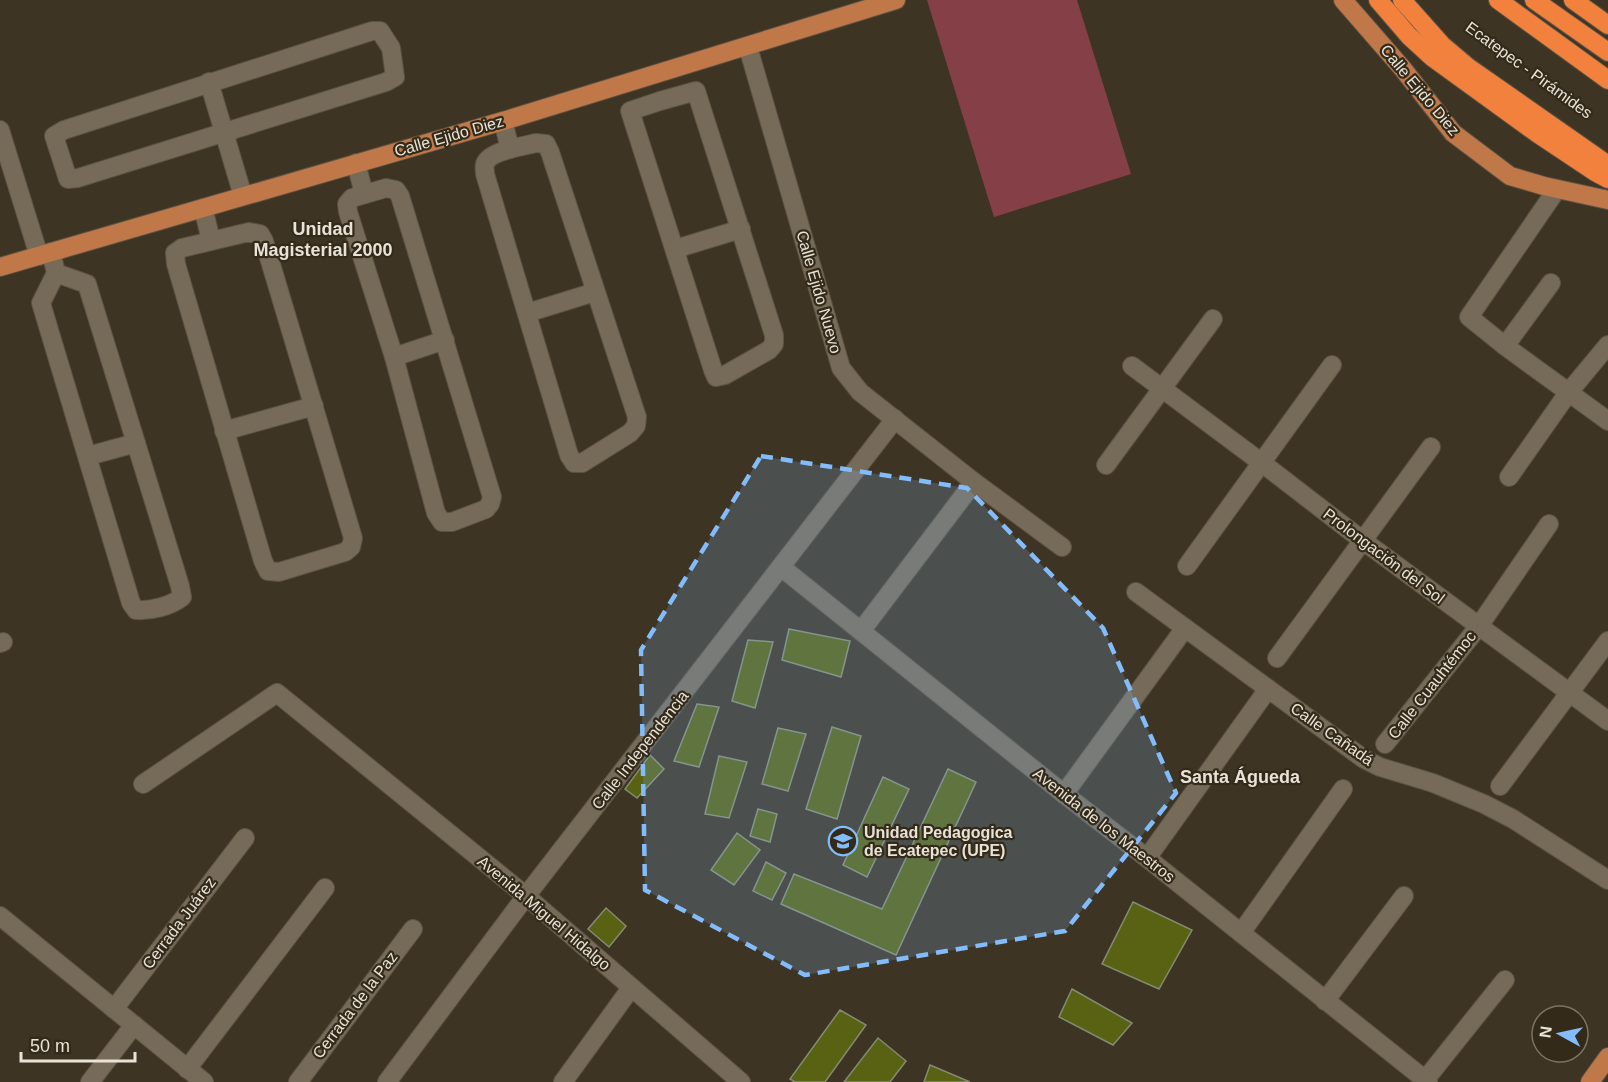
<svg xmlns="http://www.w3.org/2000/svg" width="1608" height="1082" viewBox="0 0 1608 1082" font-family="Helvetica,sans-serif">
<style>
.park{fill:#854047}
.building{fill:#586212;stroke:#858a74;stroke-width:1.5}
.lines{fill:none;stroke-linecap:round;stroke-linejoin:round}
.minor-casing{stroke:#5c5344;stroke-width:20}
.major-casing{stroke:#5c5344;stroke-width:20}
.highway-casing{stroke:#5c5344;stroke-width:20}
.minor{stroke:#766b58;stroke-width:18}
.major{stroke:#c07848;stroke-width:18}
.highway{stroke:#f1813d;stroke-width:18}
.marked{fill:#83bcfb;fill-opacity:0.2;stroke:#83bcfb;stroke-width:4.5;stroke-dasharray:12 8;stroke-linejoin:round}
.labels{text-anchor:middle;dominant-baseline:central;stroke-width:4.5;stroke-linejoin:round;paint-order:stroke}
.street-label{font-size:16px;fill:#e8e2d7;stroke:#332a19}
.poi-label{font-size:16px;font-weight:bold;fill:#e8e2d7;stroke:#332a19;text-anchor:start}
.neighbourhood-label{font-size:18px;font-weight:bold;fill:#e8e2d7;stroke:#332a19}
</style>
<rect width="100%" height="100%" fill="#3e3423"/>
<polygon class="park" points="927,0 1077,0 1131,174 994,217"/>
<g class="building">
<polygon points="789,629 850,641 841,677 782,660"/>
<polygon points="748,640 773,642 755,708 732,701"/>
<polygon points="697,704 719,707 699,767 674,761"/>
<polygon points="832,727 861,736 837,819 806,809"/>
<polygon points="778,728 806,734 788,791 762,784"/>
<polygon points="650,755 664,769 637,798 625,789"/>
<polygon points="719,756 747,762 729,818 705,814"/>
<polygon points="948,769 976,782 896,955 781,904 794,874 882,909"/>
<polygon points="883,777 909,789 867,877 843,865"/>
<polygon points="758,809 777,814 770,842 750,836"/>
<polygon points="737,833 760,850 734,885 711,870"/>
<polygon points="766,862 786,873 772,900 753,891"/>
<polygon points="1133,902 1192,930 1159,989 1102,964"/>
<polygon points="606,908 626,926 609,947 588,929"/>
<polygon points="1072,989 1132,1023 1113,1045 1059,1017"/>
<polygon points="840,1010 866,1025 825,1082 795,1082 790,1079"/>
<polygon points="878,1038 906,1061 890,1082 844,1082"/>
<polygon points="930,1065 970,1082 924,1082"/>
</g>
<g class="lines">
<g class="minor-casing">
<g id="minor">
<polygon points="372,31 380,31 391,48 395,77 386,82 78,178 68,179 54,136 64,130"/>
<polyline points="748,47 841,368 860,392 974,482 1062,547"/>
<polyline points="209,82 243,196"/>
<polygon points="696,91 774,335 774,344 769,350 725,375 716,377 713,370 630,111 660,101"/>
<polyline points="503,121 510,149"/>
<polyline points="0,130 39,256"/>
<path d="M536 143 546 144 550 152 637 417 636 426 630 433 582 463H574L569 455 485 174C485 171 484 167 485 164 489 151 524 146 536 143Z"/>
<polyline points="356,163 364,194"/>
<polygon points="386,188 396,190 400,196 492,497 490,504 486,509 452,522 442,522 436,513 394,357 348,212 347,204 352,198"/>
<polyline points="1557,189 1469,317 1505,346 1608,421"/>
<polyline points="203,208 211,240"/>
<polygon points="249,232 260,234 264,241 353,538 351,547 345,552 279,572 268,571 263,561 176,264 175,253 182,248"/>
<polyline points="675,249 741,229"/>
<path d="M51 252 56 273 41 303 131 603 136 610C151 611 171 606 182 597L180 586 87 284 56 273"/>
<polyline points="527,313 595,292"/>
<polyline points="1505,346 1551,283"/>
<polyline points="394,357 445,340"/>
<polyline points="1132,366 1262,463 1362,540 1608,721"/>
<polyline points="224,431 314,406"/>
<polyline points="88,456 136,443"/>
<polyline points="1106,465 1213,319"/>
<polyline points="1509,477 1568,393 1608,345"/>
<polyline points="1187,566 1332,365"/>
<polyline points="781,567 1064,794 1147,858 1428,1082"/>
<polyline points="1136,592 1364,759 1380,767 1433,783 1484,804 1513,819 1608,880"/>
<polyline points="861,631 974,482"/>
<polyline points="0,643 3,642"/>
<polyline points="1277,658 1431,447"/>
<polyline points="1385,744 1479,626 1549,524"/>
<polyline points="143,784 277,693 526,896 741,1082"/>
<polyline points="1500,786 1608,641"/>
<polyline points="1064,794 1185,628"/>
<polyline points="1147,858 1268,689"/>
<polyline points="0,916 204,1082"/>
<polyline points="1241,933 1343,789"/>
<polyline points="1325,1001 1404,896"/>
<polyline points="114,1009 245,838"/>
<polyline points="187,1069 325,888"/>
<polyline points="1425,1080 1505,980"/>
<polyline points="90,1082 134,1025"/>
<polyline points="298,1082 413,929"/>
<polyline points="387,1082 526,896 895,419"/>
<polyline points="563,1082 631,988"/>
</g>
</g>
<g class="major-casing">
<g id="major">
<polyline points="1343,0 1403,69 1453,133 1510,176 1544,186 1608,200"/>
<polyline points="0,267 503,121 896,0"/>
<polyline points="1590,1082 1608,1057"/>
</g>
</g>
<g class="highway-casing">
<g id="highway">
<polyline points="1378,0 1409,36 1433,58 1538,134 1595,172 1608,179"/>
<polyline points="1402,0 1442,45 1468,67 1608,165"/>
<polyline points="1498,0 1608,80"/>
<polyline points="1534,0 1608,52"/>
<polyline points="1573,0 1608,25"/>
</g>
</g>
<use href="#minor" class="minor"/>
<use href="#major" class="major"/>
<use href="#highway" class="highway"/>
</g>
<path class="marked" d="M761 456 967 488 1103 628 1176 793 1065 931 805 975 645 890 641 650Z"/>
<defs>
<g id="school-ring" transform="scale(1.5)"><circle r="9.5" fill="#332a19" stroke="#83bcfb" stroke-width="1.5"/><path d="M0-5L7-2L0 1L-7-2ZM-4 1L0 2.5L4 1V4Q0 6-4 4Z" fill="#83bcfb"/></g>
</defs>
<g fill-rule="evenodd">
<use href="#school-ring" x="843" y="841"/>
</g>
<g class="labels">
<g class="street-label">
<text transform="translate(1529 70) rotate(36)">Ecatepec - Pirámides</text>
<text transform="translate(1420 90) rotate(50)">Calle Ejido Diez</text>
<text transform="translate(449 136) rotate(-16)">Calle Ejido Diez</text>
<text transform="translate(819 292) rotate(74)">Calle Ejido Nuevo</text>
<text transform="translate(1384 556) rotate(37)">Prolongación del Sol</text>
<text transform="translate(1432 685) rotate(-52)">Calle Cuauhtémoc</text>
<text transform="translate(1332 734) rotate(35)">Calle Cañadá</text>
<text transform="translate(640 750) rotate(-52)">Calle Independencia</text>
<text transform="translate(1104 825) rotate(38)">Avenida de los Maestros</text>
<text transform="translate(544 913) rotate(40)">Avenida Miguel Hidalgo</text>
<text transform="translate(179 923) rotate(-53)">Cerrada Juárez</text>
<text transform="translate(355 1005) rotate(-53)">Cerrada de la Paz</text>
</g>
<g class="poi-label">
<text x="864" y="832">Unidad Pedagogica<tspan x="864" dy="18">de Ecatepec (UPE)</tspan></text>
</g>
<g class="neighbourhood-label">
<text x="323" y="229">Unidad<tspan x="323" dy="21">Magisterial 2000</tspan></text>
<text x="1240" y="777">Santa Águeda</text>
</g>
</g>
<g transform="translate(1560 1034) rotate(278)"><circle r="28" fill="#332a19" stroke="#7b7465" stroke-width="1.5"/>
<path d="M0-4.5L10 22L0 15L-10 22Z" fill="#83bcfb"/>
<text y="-9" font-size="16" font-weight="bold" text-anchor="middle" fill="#e8e2d7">N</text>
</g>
<path d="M21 1052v9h114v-9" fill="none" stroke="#e8e2d7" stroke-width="3"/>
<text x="30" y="1052" font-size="18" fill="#e8e2d7" stroke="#332a19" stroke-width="4.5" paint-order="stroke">50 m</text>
</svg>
